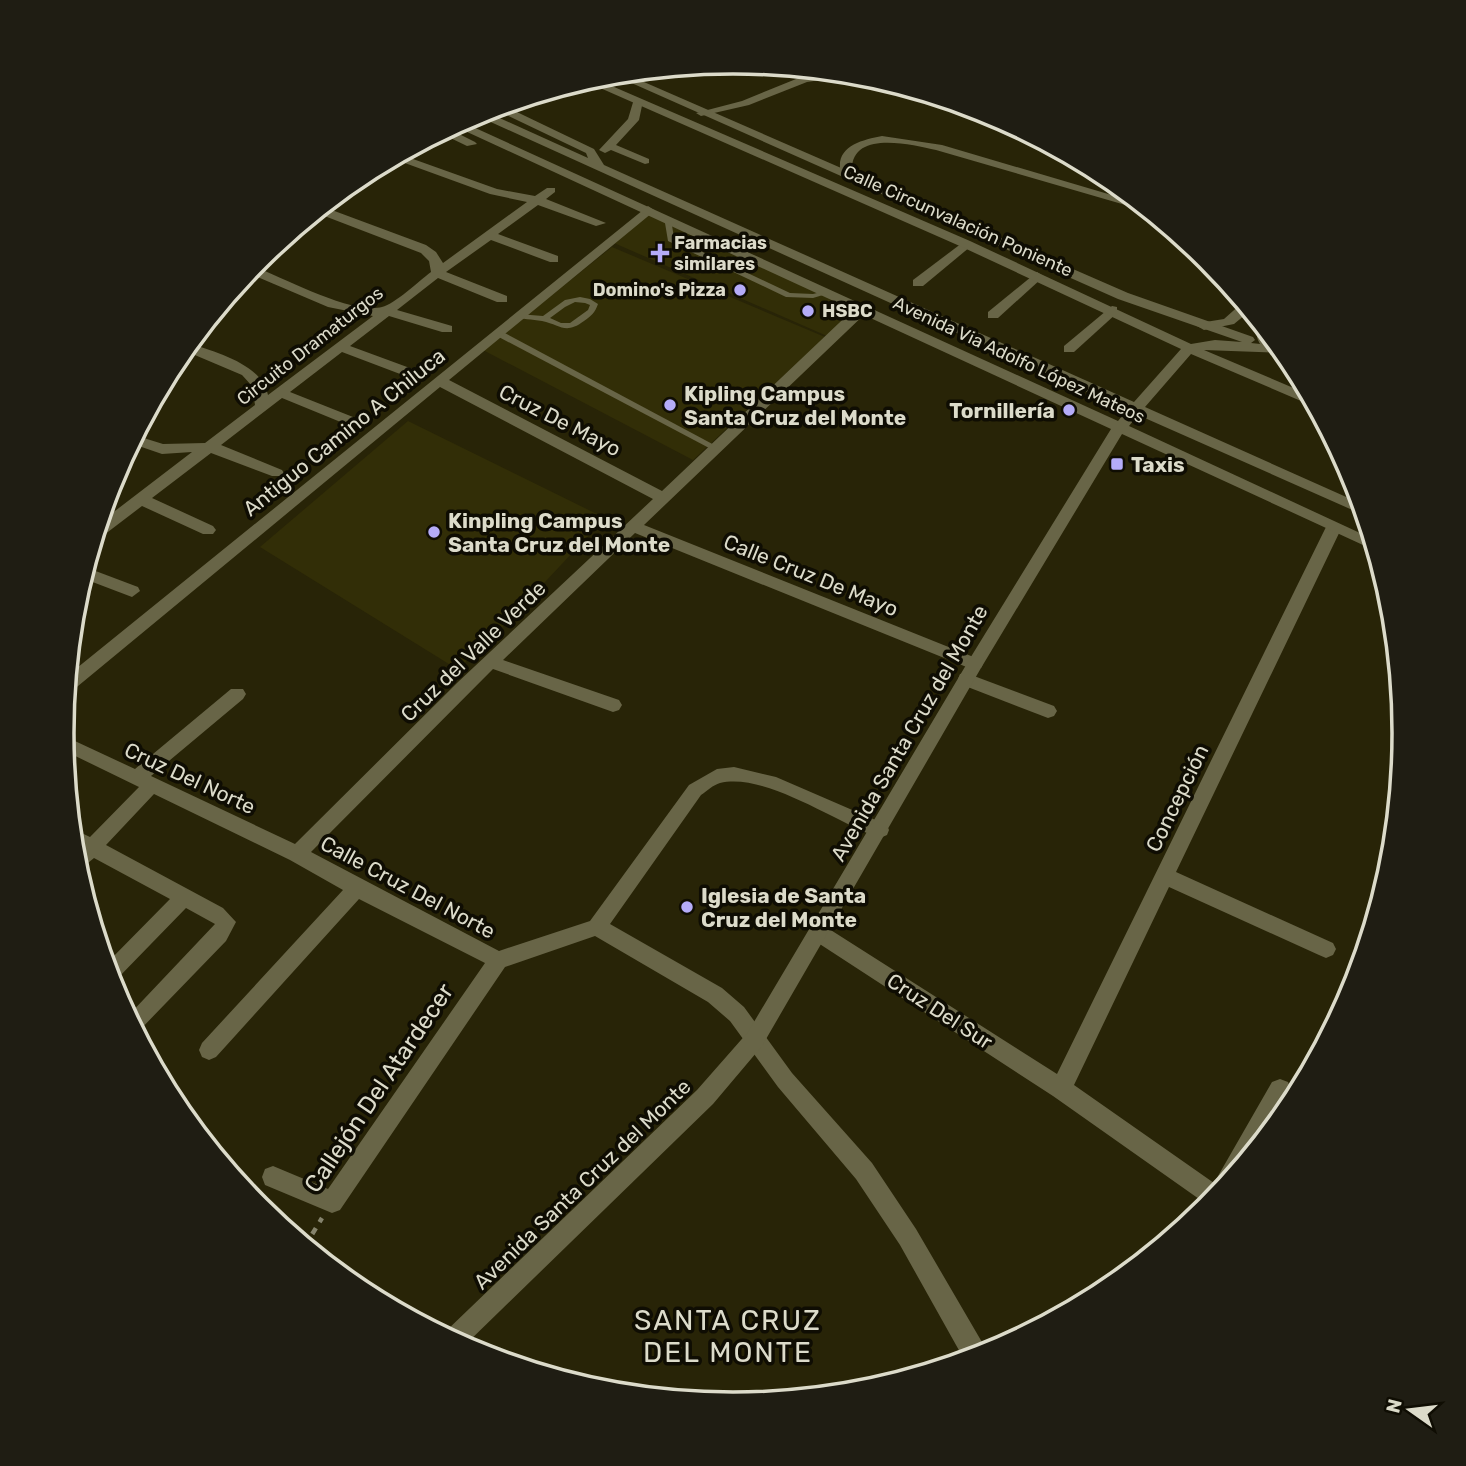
<svg xmlns="http://www.w3.org/2000/svg" width="1466" height="1466" viewBox="0 0 1466 1466" font-family="Rubik,sans-serif">
<style>
.built{fill:#322e07}
.lines{fill:none;stroke-linecap:round;stroke-linejoin:round}
.path{stroke:#85836c;stroke-width:4.5;stroke-dasharray:7 7;stroke-linecap:butt}
.lane{fill:#686547;fill-rule:evenodd}
.street{fill:#686547;fill-rule:evenodd}
.secondary{fill:#686547;fill-rule:evenodd}
.poi-dot{fill:#b5acf8;stroke:#0f0d03;stroke-width:2.5}
.labels{text-anchor:middle;dominant-baseline:central;stroke-width:7;stroke-linejoin:round;paint-order:stroke}
.far-street-label{font-size:18px;fill:#dcdbca;stroke:#0f0d03}
.far-poi-label{font-size:18px;font-weight:bold;fill:#dcdbca;stroke:#0f0d03;text-anchor:start}
.poi-label{font-size:21px;font-weight:bold;fill:#dcdbca;stroke:#0f0d03;text-anchor:start}
.street-label{font-size:21px;fill:#dcdbca;stroke:#0f0d03}
.near-street-label{font-size:24px;fill:#dcdbca;stroke:#0f0d03}
.near-neighbourhood-label{font-size:28px;letter-spacing:2px;fill:#dcdbca;stroke:#0f0d03}
.rim{fill:none;stroke:#dcdbca;stroke-width:3.5}
</style>
<rect width="100%" height="100%" fill="#282407"/>
<g class="built">
<polygon points="647,213 859,307 827,336 614,243"/>
<polygon points="612,247 825,337 693,460 483,350"/>
<polygon points="408,421 605,518 485,646 457,669 260,547"/>
</g>
<g class="lines">
<polyline class="path" points="305,1246 322,1218"/>
<g class="lane">
<polygon points="664,217 671,219 674,238 682,242 790,293 813,294 829,290 833,292 813,298 786,297 668,241"/>
<path d="M580 297 590 299 598 304C595 313 591 316 584 321 565 335 561 325 542 321 532 319 522 320 514 316L518 314 543 316 565 300ZM575 302 585 303 590 305 588 310 570 323H561L550 318 565 307Z"/>
<polygon points="495,331 501,331 718,447 717,449 711,449 495,335"/>
</g>
<g class="street">
<polygon points="840,72 861,74 807,82 749,105 701,116 696,113 742,101 801,77"/>
<polygon points="634,99 643,101 639,120 616,145 649,159 649,163 645,164 611,150 605,153 599,150 628,119"/>
<path d="M882 136 942 145 1142 204 1153 213 936 150C909 144 848 129 852 174L842 176C832 148 860 140 882 136Z"/>
<path d="M399 154 497 189 535 196 547 188H555V192L546 199 606 223 596 226 538 205 498 234 558 256V262H550L491 240 446 272 507 296V302H497L438 278 397 310 452 326V332H442L389 316 350 346 418 371V377H408L342 352 290 392 353 417V423H343L282 398 221 445 282 470 284 473 282 476H272L211 453 152 498 213 526 216 530 213 534H203L142 506 100 538 93 539 98 524 192 452 162 454 130 443 134 435 163 444 205 443 255 405 252 386 242 375 183 350 189 343C215 352 262 364 268 395L373 316 328 307 246 272 252 266C283 277 351 315 382 307 395 304 419 281 431 272L429 261 421 253 314 212 321 206 426 245 436 252 443 263 527 202 490 194 391 158Z"/>
<path d="M648 206 654 210 652 213 449 380 662 491 858 305H868V311L644 525 981 660 983 664 981 668H969L635 533 503 660 619 700 622 705 619 710 613 712 493 669 311 852 499 951 590 921 689 785 717 769 734 767 776 777 887 825 889 830 887 835 880 838C837 823 765 772 720 783 713 785 707 791 701 795L610 924 722 988 744 1007 792 1073 872 1163 916 1229 986 1349 988 1354 965 1361 900 1245 856 1179 778 1087 730 1021 708 1002 595 936 505 967 340 1210 332 1213 265 1185 262 1177 265 1169 273 1166 328 1189 485 963 359 899 216 1057 209 1060 202 1057 199 1050 202 1043 343 890 290 860 154 794 106 845 223 908 236 922 226 941 136 1034 127 1017 215 924 186 908 115 981 110 983 105 965 170 899 94 858 77 872 73 854 78 849 72 846 71 828 90 837 139 787 63 750 62 735 135 769 231 689H243L246 694 243 699 151 776 295 844 458 682 653 499 440 387 72 691 65 692 67 676Z"/>
<polygon points="966,240 972,244 970,247 923,286 913,286 913,280"/>
<polygon points="1037,272 1043,276 1041,279 998,318 988,318 988,312"/>
<polygon points="1242,303 1251,310 1234,324 1204,330 1197,326 1199,323 1224,319"/>
<polygon points="1112,306 1117,307 1117,313 1074,352 1064,352 1064,346"/>
<path d="M1258 322 1270 333 1275 346 1273 349 1268 350C1257 347 1254 331 1258 322Z"/>
<polygon points="1334,522 1342,527 1176,872 1333,943 1336,949 1333,955 1326,958 1319,955 1169,887 1074,1085 1214,1183 1272,1082 1280,1079 1288,1082 1291,1089 1288,1096 1261,1144 1209,1206 1053,1096 812,939 809,933 812,927 819,924 826,927 1057,1074 1326,527"/>
<polygon points="85,567 138,587 140,591 132,597 82,578"/>
<polygon points="966,673 1054,706 1057,711 1054,716 1048,718 960,684 958,679 960,674"/>
</g>
<g class="secondary">
<polygon points="621,72 1128,293 1253,337 1255,340 1251,343 1280,346 1286,353 1204,350 1310,395 1316,405 1308,404 1191,354 1145,407 1362,504 1366,516 1138,415 1129,426 1373,539 1376,551 1122,434 981,668 762,1046 713,1104 463,1347 442,1336 444,1333 697,1090 748,1032 969,660 1111,429 452,125 460,121 1118,421 1127,410 473,114 482,110 588,158 586,153 492,108 502,105 594,149 604,165 1134,402 1181,349 962,247 582,80 591,77 970,241 1191,344 1215,340 1242,342 1118,299 609,73"/>
<polygon points="447,128 475,142 477,144 467,146 438,132"/>
</g>
</g>
<g class="poi-dot">
<path d="M656.5 242.5h7v7h7v7h-7v7h-7v-7h-7v-7h7z"/>
<circle cx="740" cy="290" r="7"/>
<circle cx="808" cy="311" r="7"/>
<circle cx="670" cy="405" r="7"/>
<circle cx="1069" cy="410" r="7"/>
<rect x="1110" y="457" width="14" height="14" rx="3.5"/>
<circle cx="434" cy="532" r="7"/>
<circle cx="687" cy="907" r="7"/>
</g>
<g class="labels">
<g class="far-street-label">
<text transform="translate(958 221) rotate(24)">Calle Circunvalación Poniente</text>
<text transform="translate(310 346) rotate(-38)">Circuito Dramaturgos</text>
<text transform="translate(1019 360) rotate(25)">Avenida Via Adolfo López Mateos</text>
</g>
<g class="far-poi-label">
<text x="674" y="243">Farmacias<tspan x="674" dy="21">similares</tspan></text>
<text x="726" y="290" text-anchor="end">Domino's Pizza</text>
<text x="822" y="311">HSBC</text>
</g>
<g class="poi-label">
<text x="684" y="393">Kipling Campus<tspan x="684" dy="24">Santa Cruz del Monte</tspan></text>
<text x="1055" y="410" text-anchor="end">Tornillería</text>
<text x="1131" y="464">Taxis</text>
<text x="448" y="520">Kinpling Campus<tspan x="448" dy="24">Santa Cruz del Monte</tspan></text>
<text x="701" y="895">Iglesia de Santa<tspan x="701" dy="24">Cruz del Monte</tspan></text>
</g>
<g class="street-label">
<text transform="translate(560 420) rotate(27)">Cruz De Mayo</text>
<text transform="translate(344 432) rotate(-39)">Antiguo Camino A Chiluca</text>
<text transform="translate(811 575) rotate(22)">Calle Cruz De Mayo</text>
<text transform="translate(473 651) rotate(-44)">Cruz del Valle Verde</text>
<text transform="translate(909 733) rotate(-60)">Avenida Santa Cruz del Monte</text>
<text transform="translate(190 778) rotate(25)">Cruz Del Norte</text>
<text transform="translate(1177 798) rotate(-64)">Concepción</text>
<text transform="translate(408 887) rotate(28)">Calle Cruz Del Norte</text>
<text transform="translate(940 1011) rotate(33)">Cruz Del Sur</text>
<text transform="translate(582 1184) rotate(-44)">Avenida Santa Cruz del Monte</text>
</g>
<g class="near-street-label">
<text transform="translate(379 1088) rotate(-56)">Callejón Del Atardecer</text>
</g>
<g class="near-neighbourhood-label">
<text x="728" y="1320">SANTA CRUZ<tspan x="728" dy="32">DEL MONTE</tspan></text>
</g>
</g>
<path d="M0 0H1466V1466H0ZM74 733a659 659 0 1 1 1318 0a659 659 0 1 1-1318 0Z" fill="#1f1d13" fill-rule="evenodd"/>
<path class="rim" d="M74 733a659 659 0 1 1 1318 0a659 659 0 1 1-1318 0Z"/>
<g transform="translate(1410 1410) rotate(284)" stroke="#0f0d03" stroke-width="5" paint-order="stroke">
<path d="M0-5L12 26L0 18L-12 26Z" fill="#dcdbca"/>
<text y="-10" font-size="19" font-weight="bold" text-anchor="middle" fill="#dcdbca">N</text>
</g>
</svg>
